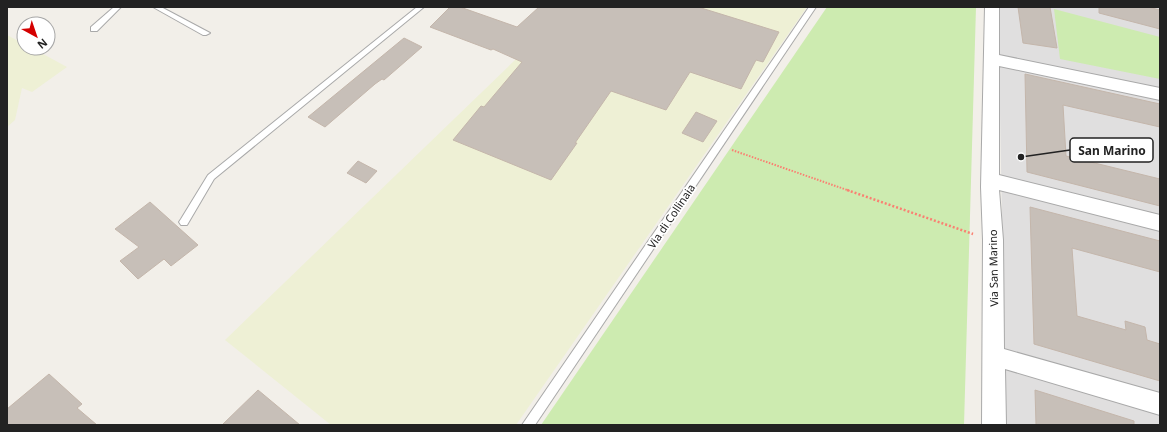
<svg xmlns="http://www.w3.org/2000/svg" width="1167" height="432" viewBox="0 0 1167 432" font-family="'Noto Sans',sans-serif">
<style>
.residential{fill:#e0dfdf}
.farmland{fill:#eef0d5}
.grass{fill:#cdebb0}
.building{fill:#c7bfb8;stroke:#c4b6ab}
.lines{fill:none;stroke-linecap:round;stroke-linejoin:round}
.lane-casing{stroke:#a9a9a9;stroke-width:2}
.street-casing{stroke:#a9a9a9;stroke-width:2}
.path-far1{stroke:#fa8072;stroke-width:2;stroke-dasharray:1.5 1.5;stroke-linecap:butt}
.path{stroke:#fa8072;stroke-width:2.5;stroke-dasharray:2 2;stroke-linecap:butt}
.lane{fill:#fff;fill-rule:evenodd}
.street{fill:#fff;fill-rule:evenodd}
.labels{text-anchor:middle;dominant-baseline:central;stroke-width:3.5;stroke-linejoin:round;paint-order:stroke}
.street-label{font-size:11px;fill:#222;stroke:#fff}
.leader{fill:none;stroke:#222;stroke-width:1.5}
.callout-dot{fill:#222;stroke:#fff;stroke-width:1.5}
.callout{fill:#fff;stroke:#222;stroke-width:1.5}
.callout-label{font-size:12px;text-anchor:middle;font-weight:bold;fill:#222}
</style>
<rect width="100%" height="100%" fill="#f2efe9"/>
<polygon class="residential" points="998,7 1160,8 1160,425 1006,425"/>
<g class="farmland">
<polygon points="570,7 807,7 516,425 331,425 225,340"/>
<polygon points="7,35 24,44 24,48 32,48 67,67 32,92 22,88 15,120 7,127"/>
</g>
<g class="grass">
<polygon points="827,7 976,7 964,425 541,425"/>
<polygon points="1054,9 1160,37 1160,79 1060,59"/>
</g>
<g class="building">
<polygon points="450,7 460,7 517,27 539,7 698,7 779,32 763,62 756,60 741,89 690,72 666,110 611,91 575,143 577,143 551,180 453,140 481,106 484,107 522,62 493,49 491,50 430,27"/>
<polygon points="1018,7 1050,7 1057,48 1023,43"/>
<polygon points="1099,7 1148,7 1160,10 1160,29 1099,13"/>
<polygon points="404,38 422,47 384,80 382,79 375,84 325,127 308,117"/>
<polygon points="1025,74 1160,104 1160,127 1063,105 1066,156 1160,179 1160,206 1027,172"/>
<polygon points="696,112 717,121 703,142 682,133"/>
<polygon points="358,161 377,171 366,183 347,173"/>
<polygon points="150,202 198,245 171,266 164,259 138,279 120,261 139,247 115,229"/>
<polygon points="1030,207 1160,241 1160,272 1072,248 1077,316 1126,330 1125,321 1145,327 1147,340 1160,344 1160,381 1034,344"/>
<polygon points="49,374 82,404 77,408 97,425 7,425 7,409"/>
<polygon points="258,390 300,425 222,425"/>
<polygon points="1035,390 1134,421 1134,425 1036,425"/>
</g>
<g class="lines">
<g class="lane-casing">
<g id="lane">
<polygon points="114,7 121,7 97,31 91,31 91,27"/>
<polygon points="153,7 161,7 210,33 206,35 203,35"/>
<polygon points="417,7 424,7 214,179 187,225 181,225 179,222 181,219 208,175"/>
<polygon points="809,7 816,7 535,425 522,425"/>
</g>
</g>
<g class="street-casing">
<polygon id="street" points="985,7 999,7 999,55 1160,88 1160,100 999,66 999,175 1160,215 1160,231 999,190 1003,240 1004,349 1160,393 1160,415 1005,369 1006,425 982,425 983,240 981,187"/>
</g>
<polyline class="path-far1" points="732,150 850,191"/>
<polyline class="path" points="847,190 973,234"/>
<use href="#lane" class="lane"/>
<use href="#street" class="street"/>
</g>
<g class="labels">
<g class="street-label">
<text transform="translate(671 216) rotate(-56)">Via di Collinaia</text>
<text transform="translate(993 268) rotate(-91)">Via San Marino</text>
</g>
</g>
<path class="leader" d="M1021 157L1070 150"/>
<circle class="callout-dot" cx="1021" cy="157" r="4"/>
<rect class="callout" x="1070" y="138" width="83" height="24" rx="4"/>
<g class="callout-label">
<text x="1112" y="155">San Marino</text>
</g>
<rect width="1167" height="432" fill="none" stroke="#222222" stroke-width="16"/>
<g transform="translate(36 36) rotate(140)"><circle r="19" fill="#ffffff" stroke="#a7a7a7"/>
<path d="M0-3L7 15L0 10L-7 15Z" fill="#d40000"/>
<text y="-6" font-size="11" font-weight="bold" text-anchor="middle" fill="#222222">N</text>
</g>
</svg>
